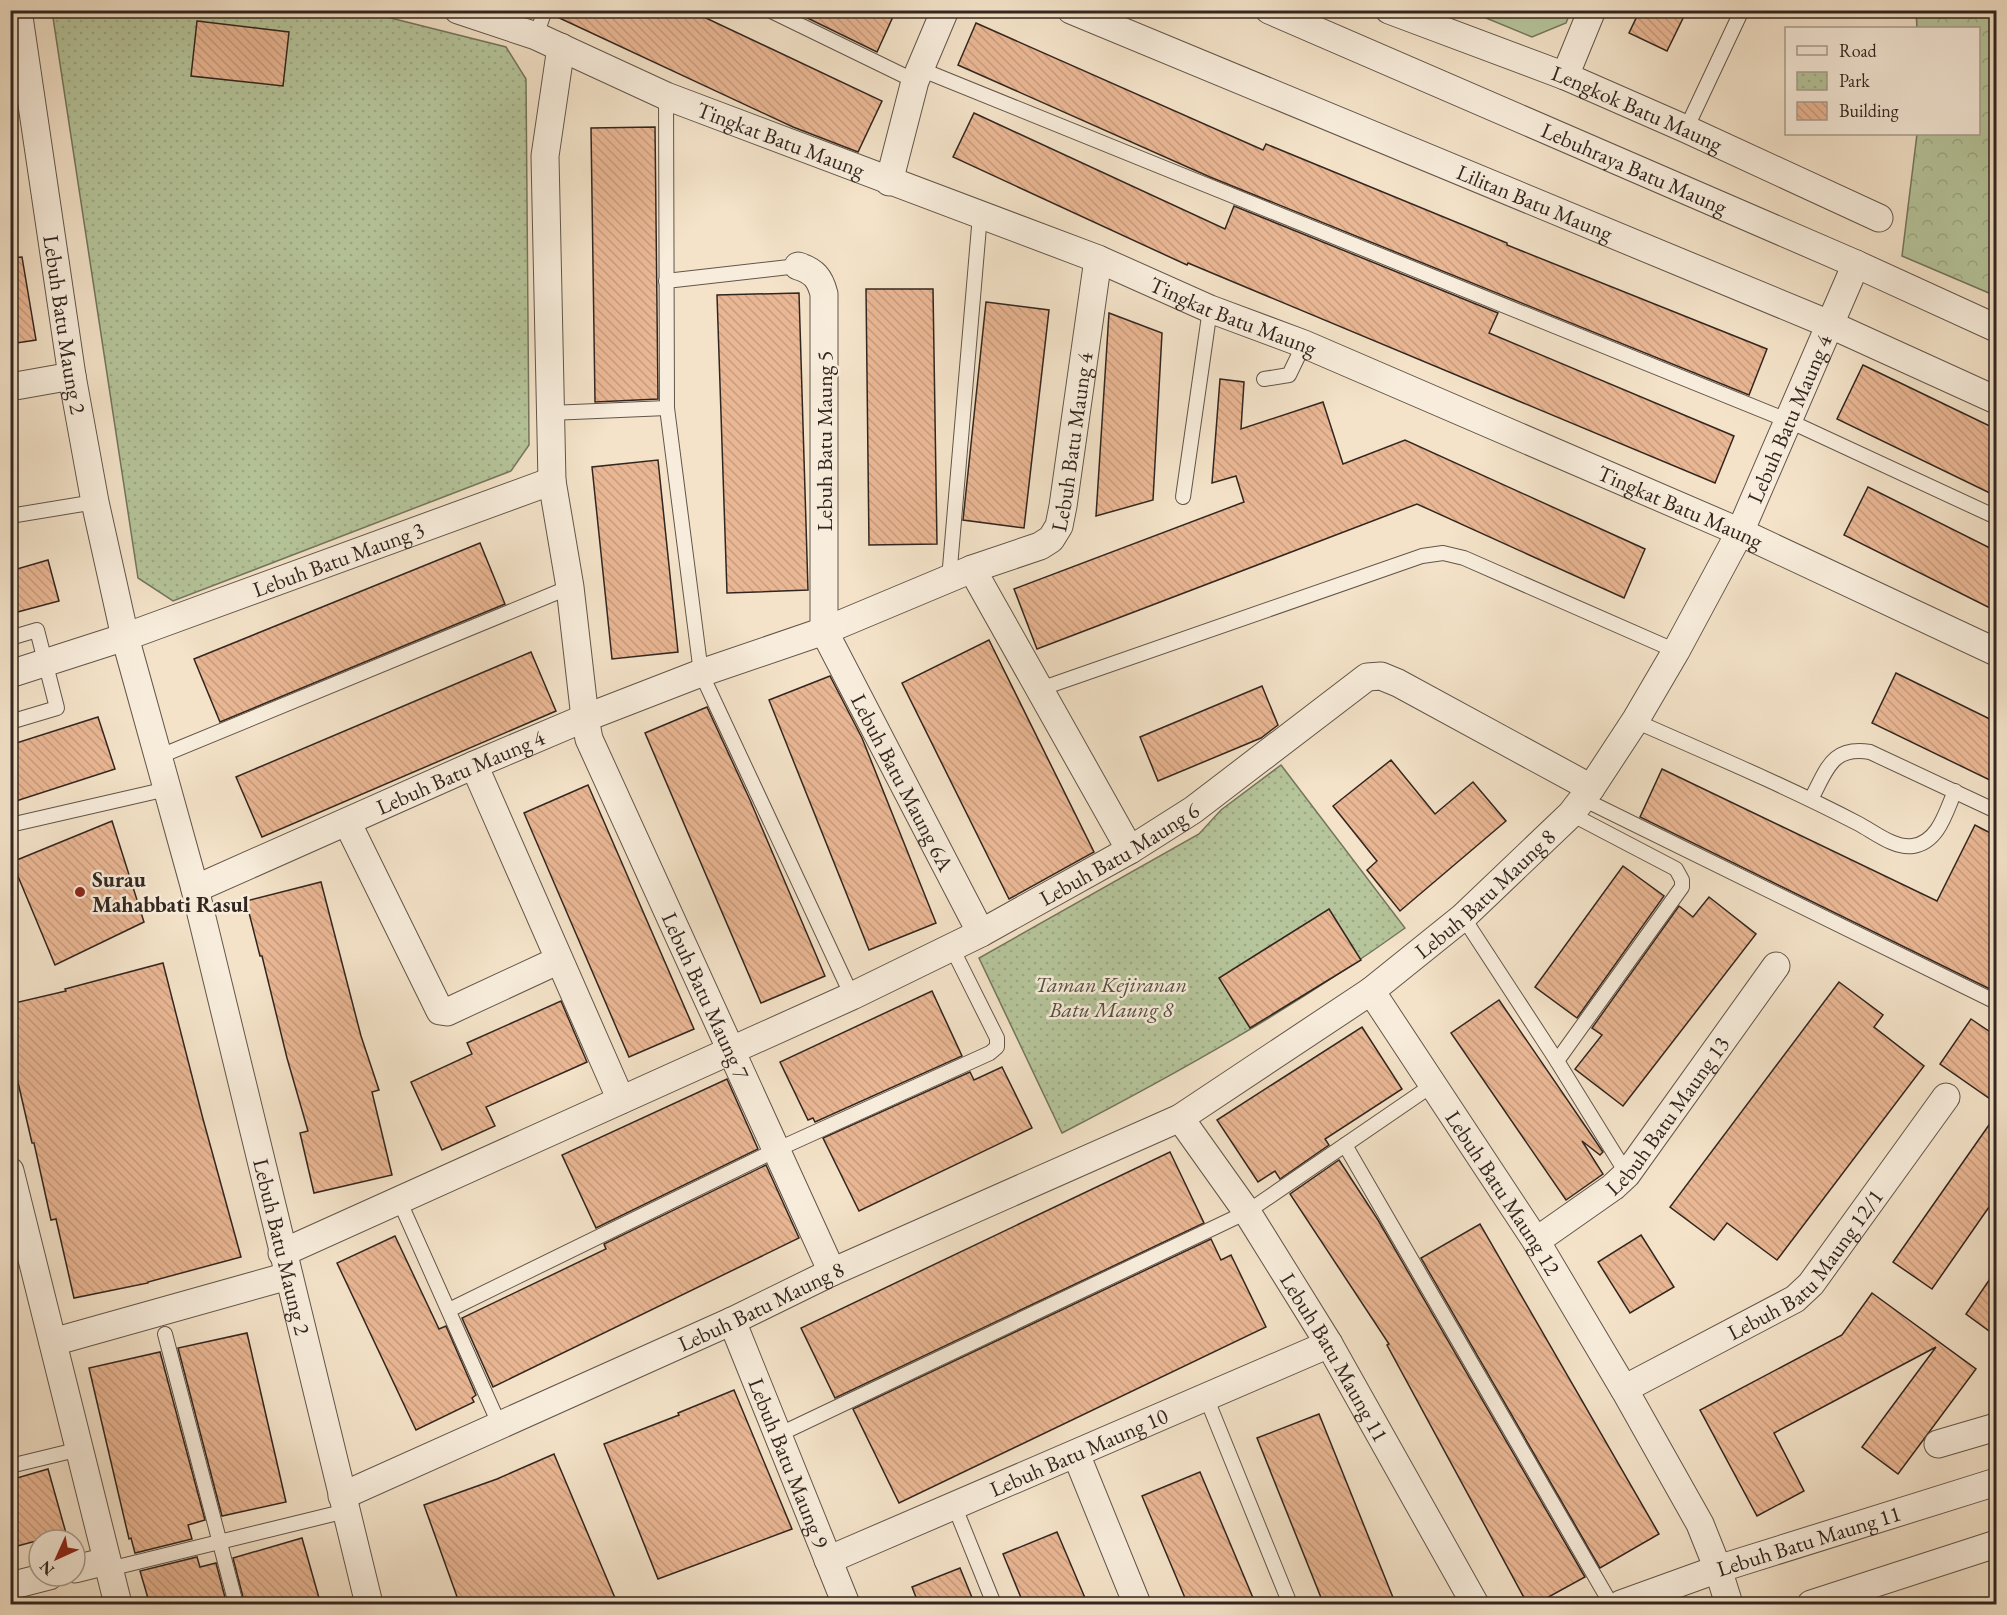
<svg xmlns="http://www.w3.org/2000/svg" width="2007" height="1615" viewBox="0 0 2007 1615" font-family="'EB Garamond',serif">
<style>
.green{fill:#b6c59b;stroke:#74765e;stroke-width:1.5}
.forest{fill:url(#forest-crowns);stroke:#74765e;stroke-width:1.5}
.park{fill:url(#park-dots);stroke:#74765e;stroke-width:1.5}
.building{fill:url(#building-back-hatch);stroke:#322620;stroke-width:1.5}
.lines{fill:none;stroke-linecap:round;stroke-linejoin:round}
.lane-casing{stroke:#62554a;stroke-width:16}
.street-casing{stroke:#62554a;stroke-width:29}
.lane{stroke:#f8eddc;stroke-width:14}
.street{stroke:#f8eddc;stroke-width:27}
.poi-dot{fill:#8f2418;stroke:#f8eddc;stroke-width:2}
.labels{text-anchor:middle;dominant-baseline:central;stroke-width:5;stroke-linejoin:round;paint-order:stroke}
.street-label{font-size:22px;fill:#322620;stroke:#f8eddc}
.poi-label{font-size:22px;font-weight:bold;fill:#322620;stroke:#f8eddc;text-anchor:start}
.park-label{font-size:22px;font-style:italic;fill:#534e3f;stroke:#f8eddc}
</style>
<defs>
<pattern id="forest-crowns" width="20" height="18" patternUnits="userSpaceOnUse" patternTransform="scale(1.5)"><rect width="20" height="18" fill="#b6c59b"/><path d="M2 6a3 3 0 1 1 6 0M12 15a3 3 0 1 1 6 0" fill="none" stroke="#9da985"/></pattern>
<pattern id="park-dots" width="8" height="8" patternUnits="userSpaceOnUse" patternTransform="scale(1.5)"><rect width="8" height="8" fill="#b6c59b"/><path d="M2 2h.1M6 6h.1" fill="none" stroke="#9da985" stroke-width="1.8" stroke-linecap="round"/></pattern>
<pattern id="building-back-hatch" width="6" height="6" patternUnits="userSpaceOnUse" patternTransform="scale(1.5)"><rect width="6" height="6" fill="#eab794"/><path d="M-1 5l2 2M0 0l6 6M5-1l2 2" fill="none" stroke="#c99d7f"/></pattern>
</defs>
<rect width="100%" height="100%" fill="#f4e3c9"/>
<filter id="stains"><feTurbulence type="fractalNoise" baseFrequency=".00333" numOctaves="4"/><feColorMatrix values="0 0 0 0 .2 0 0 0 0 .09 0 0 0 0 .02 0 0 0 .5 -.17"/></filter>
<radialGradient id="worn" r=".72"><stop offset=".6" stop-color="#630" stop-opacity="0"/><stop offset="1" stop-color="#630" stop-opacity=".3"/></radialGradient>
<polygon class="green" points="1469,11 1571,11 1566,23 1532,37"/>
<polygon class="forest" points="1916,11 1996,11 1996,296 1902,256 1917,134 1978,134 1978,28 1917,28"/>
<g class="park">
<polygon points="52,11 363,11 506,47 526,79 529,445 511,471 173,601 138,578"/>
<path d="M1281 765 1405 928C1297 1006 1180 1072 1062 1133L979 958 1199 834 1221 810Z"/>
</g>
<g class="building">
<polygon points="554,10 689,10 882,101 858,152 793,127 553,15"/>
<polygon points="791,10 896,10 877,52"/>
<polygon points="1640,10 1687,10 1667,51 1629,33"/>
<polygon points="197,21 289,32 283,86 191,76"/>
<polygon points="976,23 1263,150 1266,144 1507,243 1507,245 1767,349 1749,395 1210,177 958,65"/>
<polygon points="974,113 1225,229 1234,206 1498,313 1489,333 1734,436 1715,483 1188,263 1187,265 953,157"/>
<polygon points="655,127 658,399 595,402 591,128"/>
<polygon points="22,257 36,340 10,344 10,258"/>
<polygon points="866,289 933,289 937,544 869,545"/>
<polygon points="799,293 808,590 727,593 717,295"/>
<polygon points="986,302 1049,310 1024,528 963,520"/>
<polygon points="1109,313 1162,333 1153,500 1096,516"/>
<polygon points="1863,365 1996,429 1996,496 1837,419"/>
<polygon points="1220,379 1244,382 1241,429 1323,402 1343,464 1405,440 1645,549 1624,598 1417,504 1037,649 1014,589 1244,502 1236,476 1212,483"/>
<polygon points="658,460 678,652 612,659 592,467"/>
<polygon points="1868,487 1996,551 1996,611 1844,535"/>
<polygon points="480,543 505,604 220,722 194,659"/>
<polygon points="48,560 59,601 10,614 10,571"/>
<polygon points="989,640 1094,852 1009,899 902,683"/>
<polygon points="531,652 556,711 262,837 236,777"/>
<polygon points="1896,673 1996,722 1996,783 1872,723"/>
<polygon points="830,676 862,738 936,923 869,950 769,700"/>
<polygon points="1262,686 1278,725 1261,738 1158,781 1140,737"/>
<polygon points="707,707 750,800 825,976 761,1003 645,733"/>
<polygon points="98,717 115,769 10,803 10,745"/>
<polygon points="1391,760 1435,814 1473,782 1506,821 1400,911 1367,870 1377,861 1333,806"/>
<polygon points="1662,769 1937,901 1975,825 1996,836 1996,992 1640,817"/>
<polygon points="588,785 694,1029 629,1057 524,813"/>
<polygon points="112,821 144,922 55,965 12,862"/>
<polygon points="1623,866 1664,896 1577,1018 1535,987"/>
<polygon points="321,882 361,1036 379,1090 372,1092 392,1175 314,1193 300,1133 308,1131 287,1058 262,956 260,956 246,901"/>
<polygon points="1709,897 1756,934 1623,1106 1575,1069 1602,1035 1592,1028 1679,906 1693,917"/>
<polygon points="1329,909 1361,960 1250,1028 1219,978"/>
<polygon points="163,963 203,1119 241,1257 148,1282 148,1283 74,1298 56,1219 51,1220 34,1143 32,1143 14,1065 10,1066 10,1004 66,991 65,989"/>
<polygon points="1839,982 1883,1015 1874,1027 1924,1066 1777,1260 1727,1223 1714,1240 1670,1207"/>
<polygon points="932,991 962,1056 815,1122 813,1118 808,1120 780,1062"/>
<polygon points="1499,1000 1603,1152 1600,1155 1582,1141 1603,1174 1566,1200 1451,1033"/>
<polygon points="561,1001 587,1062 486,1107 495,1126 442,1150 411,1082 472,1054 467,1043"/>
<polygon points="1971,1019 1996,1036 1996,1103 1940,1064"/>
<polygon points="1362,1027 1402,1089 1325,1139 1329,1145 1280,1179 1275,1171 1258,1182 1217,1120"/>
<polygon points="1002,1067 1032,1128 859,1211 823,1138 970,1072 974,1080"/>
<polygon points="727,1079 758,1149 596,1228 562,1155"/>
<polygon points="1996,1115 1996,1197 1932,1289 1893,1262"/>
<polygon points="1170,1152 1204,1223 835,1398 801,1328"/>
<polygon points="1339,1160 1378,1220 1585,1577 1534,1605 1528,1605 1387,1345 1389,1344 1290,1194"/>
<polygon points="766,1165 799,1238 493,1387 462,1318 606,1249 604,1244"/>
<polygon points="1480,1224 1659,1534 1600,1568 1421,1258"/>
<polygon points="1641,1235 1674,1287 1630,1313 1598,1262"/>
<polygon points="395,1236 439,1329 446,1326 476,1395 472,1398 474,1402 416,1430 337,1263"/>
<polygon points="1211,1239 1221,1260 1231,1255 1266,1327 899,1503 853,1409"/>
<polygon points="1996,1270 1996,1336 1966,1314"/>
<polygon points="1872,1293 1976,1369 1898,1474 1862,1447 1936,1347 1774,1433 1804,1491 1757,1516 1700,1410 1842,1335"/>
<polygon points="247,1333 286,1502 222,1516 178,1348"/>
<polygon points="160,1352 205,1520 188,1525 192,1539 135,1553 131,1538 129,1539 89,1368"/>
<polygon points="734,1390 792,1529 658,1579 604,1444 679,1415 678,1413"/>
<polygon points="1319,1414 1396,1605 1324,1605 1257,1438"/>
<polygon points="554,1454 618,1605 460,1605 424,1505 497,1479"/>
<polygon points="48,1469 66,1533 10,1548 10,1480"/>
<polygon points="1200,1472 1256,1605 1188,1605 1142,1496"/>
<polygon points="1057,1532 1088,1605 1024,1605 1003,1554"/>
<polygon points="302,1538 321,1605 245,1605 233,1558"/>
<polygon points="197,1557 200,1567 216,1563 227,1605 150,1605 140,1571"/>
<polygon points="960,1568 975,1605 919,1605 912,1587"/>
</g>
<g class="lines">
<g class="lane-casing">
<g id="lane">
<polyline points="769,10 915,81"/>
<polyline points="536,36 545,10"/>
<polyline points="920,69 1789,421 1996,517"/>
<polyline points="666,96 667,408 701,673 852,996"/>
<polyline points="1686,129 1742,10"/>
<polyline points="666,281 798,266"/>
<polyline points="1264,379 1289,375 1304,344"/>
<polyline points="550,413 667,408"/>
<polyline points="1183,497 1210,309"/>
<polyline points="10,516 95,502"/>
<polyline points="949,579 980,215"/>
<polyline points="10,638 37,630 57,708 10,722"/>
<polyline points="1040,689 1422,556 1443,553 1464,558 1676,651"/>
<path d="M1635 721C1710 754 1786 786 1859 824 1874 832 1895 849 1913 846 1939 842 1946 811 1955 791"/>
<polyline points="158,757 570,587"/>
<polyline points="1583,799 1996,1002"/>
<path d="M1811 799C1827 770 1831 746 1870 752L1996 811"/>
<polyline points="10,825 167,789"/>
<polyline points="1463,917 1557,1061 1627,1174"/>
<polyline points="1557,1061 1682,887 1682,880 1676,869 1571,814"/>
<polyline points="1345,1145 1611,1604"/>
<polyline points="399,1200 500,1426"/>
<polyline points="449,1310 776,1150 990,1053 997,1047 997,1038 952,948"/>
<polyline points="165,1334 236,1604"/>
<polyline points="1206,1397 1290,1604"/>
<polyline points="778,1435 1247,1212 1434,1084"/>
<polyline points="10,1466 80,1449"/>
<polyline points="954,1505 994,1604"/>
<polyline points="109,1569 346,1511"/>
</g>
</g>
<g class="street-casing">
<g id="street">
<path id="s1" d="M18 10 72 376 95 502 125 637 195 889 369 1604"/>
<path id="s2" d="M458 10 536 36 666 96 1098 259 1210 309 1304 344 1740 532 1996 652"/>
<path id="s3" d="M1071 10 1829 324 1996 400"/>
<path id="s4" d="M1269 10 1856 264 1996 328"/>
<path id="s5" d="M1389 10 1565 76 1686 129 1879 218"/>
<path id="s6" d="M561 47 545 156 552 481 570 587 585 718 589 739 832 1272"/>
<polyline points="1565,76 1592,10"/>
<polyline points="889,182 915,81 945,10"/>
<path id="s7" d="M798 266C814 271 820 278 824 294V631L981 933"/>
<polyline points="10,387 72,376"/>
<polyline points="972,569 1130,850"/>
<path id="s8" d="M10 674 125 637 552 481"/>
<polyline points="474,765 621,1100"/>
<polyline points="347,822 440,1011 447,1012 559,960"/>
<path id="s9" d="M195 889 474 765 585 718 701 673 824 631 972 569 1040 546 1051 539 1059 526 1063 506 1098 259"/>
<path id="s10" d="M1371 991 1463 917 1571 814 1591 788 1635 721 1676 651 1740 532 1856 264"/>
<path id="s11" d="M1180 1118 1247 1212 1329 1344 1475 1604"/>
<polyline points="10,1171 118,1604"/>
<path id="s12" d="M1536 1241 1613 1187 1627 1174 1776 966"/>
<path id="s13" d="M282 1253 852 996 981 933 1130 850 1193 810 1367 677 1381 676 1398 683 1591 788"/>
<path id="s14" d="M732 1321 846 1604"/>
<polyline points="53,1342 288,1276"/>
<path id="s15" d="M1624 1389 1795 1299 1811 1284 1946 1097"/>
<polyline points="1938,1444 1996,1427"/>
<polyline points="1076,1454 1137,1604"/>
<path id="s16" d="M342 1496 732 1321 832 1272 1180 1118 1371 991 1536 1241 1624 1389 1700 1524 1718 1569 1729 1604"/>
<path id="s17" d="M828 1560 1329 1344"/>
<polyline points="75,1569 107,1561"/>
<polyline points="10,1586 49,1576"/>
<path id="s18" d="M1621 1604 1718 1569 1996 1482"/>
<polyline points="1811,1604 1996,1544"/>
</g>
</g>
<use href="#lane" class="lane"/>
<use href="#street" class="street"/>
</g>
<circle class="poi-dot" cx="80" cy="892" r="6"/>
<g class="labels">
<g class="street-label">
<text stroke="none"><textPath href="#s5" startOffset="267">Lengkok Batu Maung</textPath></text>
<text stroke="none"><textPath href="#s2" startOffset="348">Tingkat Batu Maung</textPath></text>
<text stroke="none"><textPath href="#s4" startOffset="398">Lebuhraya Batu Maung</textPath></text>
<text stroke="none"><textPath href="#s3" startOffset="502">Lilitan Batu Maung</textPath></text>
<text stroke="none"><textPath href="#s2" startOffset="834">Tingkat Batu Maung</textPath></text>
<text stroke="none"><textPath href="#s1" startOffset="318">Lebuh Batu Maung 2</textPath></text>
<text stroke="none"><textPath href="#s10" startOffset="720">Lebuh Batu Maung 4</textPath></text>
<text transform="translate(824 441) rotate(-90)">Lebuh Batu Maung 5</text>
<text stroke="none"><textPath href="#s9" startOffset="1026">Lebuh Batu Maung 4</textPath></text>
<text stroke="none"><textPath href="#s2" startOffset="1320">Tingkat Batu Maung</textPath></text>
<text stroke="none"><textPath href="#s8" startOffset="348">Lebuh Batu Maung 3</textPath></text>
<text stroke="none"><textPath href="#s9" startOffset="290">Lebuh Batu Maung 4</textPath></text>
<text stroke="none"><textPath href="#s7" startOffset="548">Lebuh Batu Maung 6A</textPath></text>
<text stroke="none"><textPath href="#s13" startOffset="928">Lebuh Batu Maung 6</textPath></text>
<text stroke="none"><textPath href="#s10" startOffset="150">Lebuh Batu Maung 8</textPath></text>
<text stroke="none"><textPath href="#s6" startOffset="978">Lebuh Batu Maung 7</textPath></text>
<text stroke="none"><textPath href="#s12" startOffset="184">Lebuh Batu Maung 13</textPath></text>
<text stroke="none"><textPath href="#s16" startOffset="1390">Lebuh Batu Maung 12</textPath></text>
<text stroke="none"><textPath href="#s1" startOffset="1266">Lebuh Batu Maung 2</textPath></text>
<text stroke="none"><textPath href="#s15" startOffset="224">Lebuh Batu Maung 12/1</textPath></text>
<text stroke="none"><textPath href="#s16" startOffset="460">Lebuh Batu Maung 8</textPath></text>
<text stroke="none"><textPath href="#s11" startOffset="285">Lebuh Batu Maung 11</textPath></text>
<text stroke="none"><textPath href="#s17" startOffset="273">Lebuh Batu Maung 10</textPath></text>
<text stroke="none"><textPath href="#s14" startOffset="153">Lebuh Batu Maung 9</textPath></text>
<text stroke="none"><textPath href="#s18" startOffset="198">Lebuh Batu Maung 11</textPath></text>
</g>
<g class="poi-label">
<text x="92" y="879">Surau<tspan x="92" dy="25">Mahabbati Rasul</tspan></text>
</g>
<g class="park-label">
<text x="1111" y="984">Taman Kejiranan<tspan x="1111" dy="25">Batu Maung 8</tspan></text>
</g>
</g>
<rect width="2007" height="1615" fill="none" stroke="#f4e3c9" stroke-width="36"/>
<rect x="12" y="12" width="1983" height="1591" fill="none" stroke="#322620" stroke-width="3"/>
<rect x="18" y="18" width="1971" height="1579" fill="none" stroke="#322620" stroke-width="1.5"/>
<rect x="1785" y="27" width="195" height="108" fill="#f8eddc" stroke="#a99d91" stroke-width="1.5"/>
<rect x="1797" y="46" width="30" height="9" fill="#f8eddc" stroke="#a99d91" stroke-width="1.5"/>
<text x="1839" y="57" font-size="18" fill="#322620">Road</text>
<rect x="1797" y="72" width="30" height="18" fill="url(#park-dots)" stroke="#a99d91" stroke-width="1.5"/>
<text x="1839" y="87" font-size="18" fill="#322620">Park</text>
<rect x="1797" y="102" width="30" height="18" fill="url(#building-back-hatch)" stroke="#a99d91" stroke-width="1.5"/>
<text x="1839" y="117" font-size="18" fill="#322620">Building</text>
<g transform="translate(57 1558) rotate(225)"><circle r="28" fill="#f8eddc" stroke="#a99d91" stroke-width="1.5"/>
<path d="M0-4.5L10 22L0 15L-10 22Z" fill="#8f2418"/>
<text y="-9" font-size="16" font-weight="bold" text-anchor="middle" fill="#322620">N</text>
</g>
<rect width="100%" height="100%" filter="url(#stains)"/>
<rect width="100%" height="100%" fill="url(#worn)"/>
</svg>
